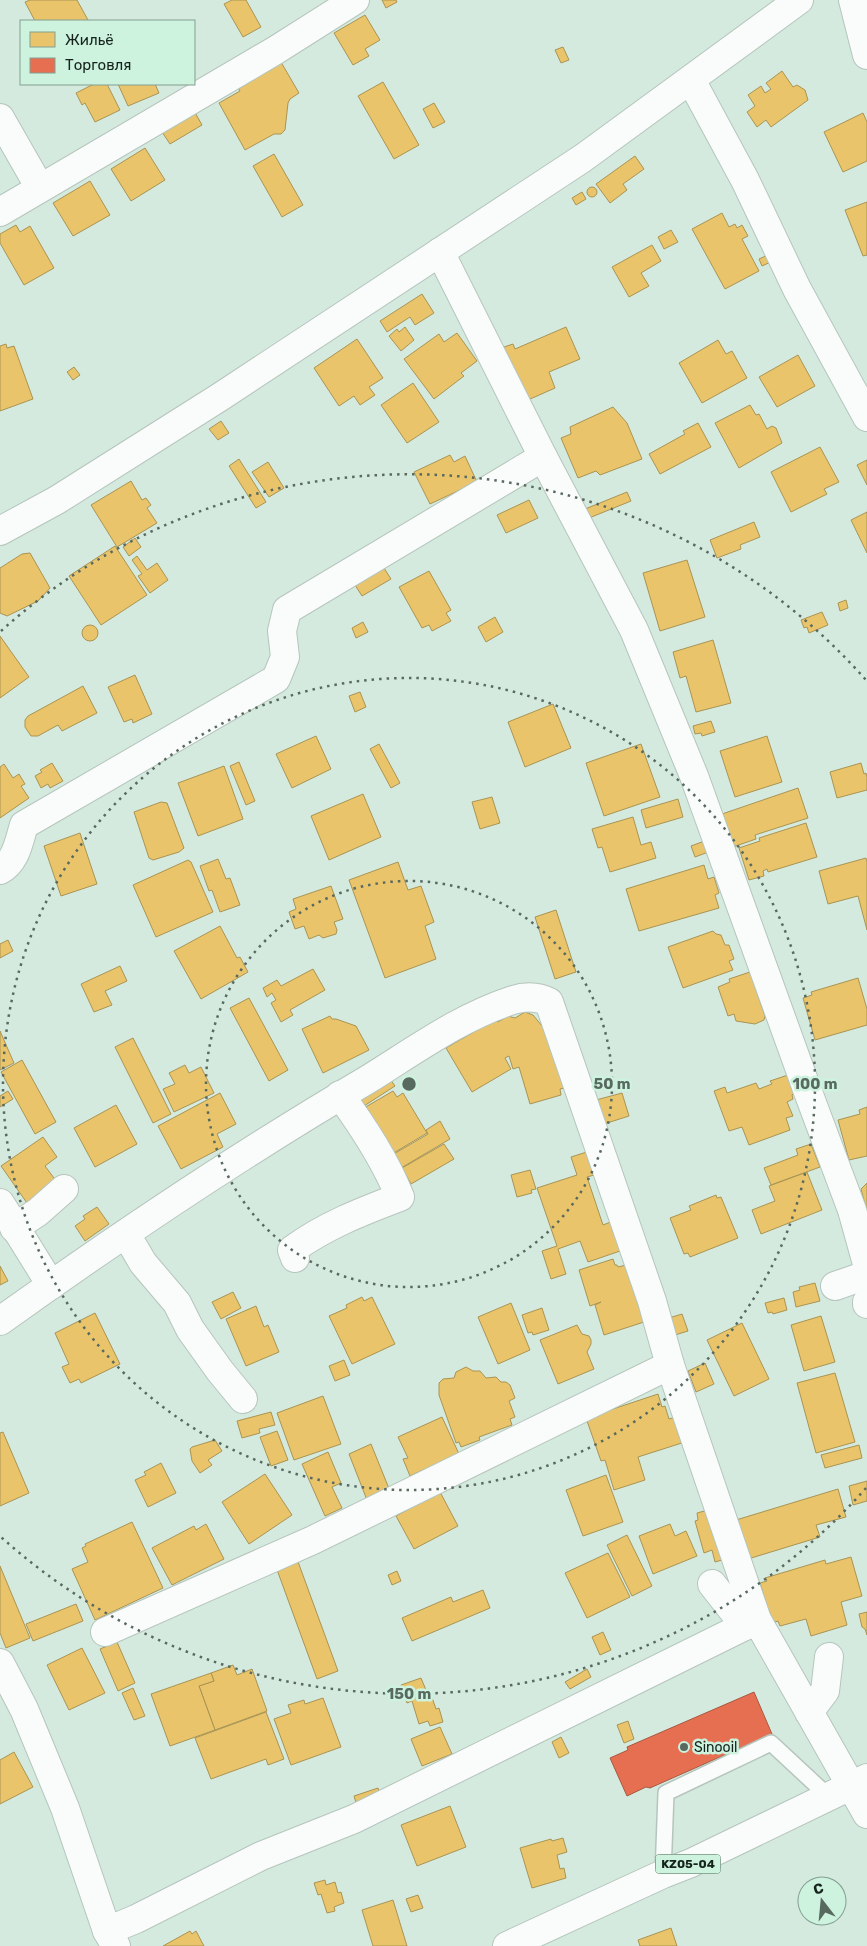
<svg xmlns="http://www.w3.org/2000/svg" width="867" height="1946" viewBox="0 0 867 1946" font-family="Rubik,sans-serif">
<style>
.homes{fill:#e9c46a;stroke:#a99453}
.shops{fill:#e76f51;stroke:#a85841}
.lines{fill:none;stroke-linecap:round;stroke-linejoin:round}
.lane-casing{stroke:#b5c5bd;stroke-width:18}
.street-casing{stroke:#b5c5bd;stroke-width:30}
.secondary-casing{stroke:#b5c5bd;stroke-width:30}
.primary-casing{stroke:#b5c5bd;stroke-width:30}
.lane{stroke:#f9fcfa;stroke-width:15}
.street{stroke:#f9fcfa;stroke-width:28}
.secondary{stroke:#f9fcfa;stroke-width:28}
.primary{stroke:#f9fcfa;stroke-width:28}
.ring{fill:none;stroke:#586960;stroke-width:2.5;stroke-dasharray:2.5 5}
.poi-dot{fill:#586960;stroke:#cdf2de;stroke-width:2}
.labels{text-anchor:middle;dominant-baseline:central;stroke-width:5;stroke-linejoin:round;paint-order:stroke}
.shield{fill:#cdf2de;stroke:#4c6156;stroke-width:1}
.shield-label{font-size:12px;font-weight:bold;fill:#15231c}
.poi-label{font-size:14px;fill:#15231c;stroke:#cdf2de;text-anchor:start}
.centre{fill:#586960;stroke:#cdf2de;stroke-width:2.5}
.ring-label{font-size:15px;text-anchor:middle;font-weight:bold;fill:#586960;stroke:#cdf2de;stroke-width:5;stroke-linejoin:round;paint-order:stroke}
</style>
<rect width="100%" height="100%" fill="#d5eadf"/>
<g class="homes">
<polygon points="30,0 77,0 88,20 85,21 35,21 25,2"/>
<polygon points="232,0 246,0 261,27 243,37 224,4"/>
<polygon points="382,0 396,0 397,2 386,8"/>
<polygon points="365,15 380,40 365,49 369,56 353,65 334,33"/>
<polygon points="563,47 569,60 561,63 555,50"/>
<polygon points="278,57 299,93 290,99 288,103 285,130 281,134 274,134 245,150 219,103 240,91 235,82"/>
<polygon points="782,71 793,87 797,85 805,90 808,100 771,127 766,120 757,127 747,112 755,106 748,95 761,86 765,93 771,89 766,83"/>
<polygon points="383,82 419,145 394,159 358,96"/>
<polygon points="94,84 107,84 120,110 95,122 85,103 82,105 76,93"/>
<polygon points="118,84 155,84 159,93 128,106"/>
<polygon points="434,103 445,122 433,128 423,109"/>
<polygon points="193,109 202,125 170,144 160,129"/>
<polygon points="863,113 867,122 867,161 843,172 824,132"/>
<polygon points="145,148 165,180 131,201 111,169"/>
<polygon points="274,154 303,205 282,217 253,166"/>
<polygon points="635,156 644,169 623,184 627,190 610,203 596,184"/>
<polygon points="90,181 110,215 73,236 53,203"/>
<circle cx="592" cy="192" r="5"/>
<polygon points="582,192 586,199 576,205 572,198"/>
<polygon points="867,202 867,255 863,256 845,210"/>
<polygon points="722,213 729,227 735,224 737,228 742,225 748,236 742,239 759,271 725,289 692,229"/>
<polygon points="16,225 20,232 30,226 54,268 24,285 0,243 0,234"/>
<polygon points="671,230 678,242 664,249 658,237"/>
<polygon points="652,245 661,261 641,273 649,286 629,297 612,267"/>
<polygon points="770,254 773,261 762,266 759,259"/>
<polygon points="422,294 434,313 415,325 410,317 387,332 380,321"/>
<polygon points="405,327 414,340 401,351 389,336 397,329 399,332"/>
<polygon points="566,327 580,359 549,372 555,388 528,400 501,348 513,344 515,349"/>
<polygon points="457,333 477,361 461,373 464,376 434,399 404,359 439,334 444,342"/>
<polygon points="357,339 383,378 369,387 375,395 360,405 354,396 339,406 314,368"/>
<polygon points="718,340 726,354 732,351 747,378 702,403 679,363"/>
<polygon points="6,344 7,348 14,346 33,399 0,411 0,346"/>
<polygon points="798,355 815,386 777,407 759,377"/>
<polygon points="74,367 80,375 73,380 67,372"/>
<polygon points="413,383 439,422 407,443 381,405"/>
<polygon points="750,405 756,415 759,414 767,429 772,426 776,428 782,443 739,468 715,423"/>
<polygon points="613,407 627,423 642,459 600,475 596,471 578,478 561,438 571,434 570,427"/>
<polygon points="221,421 229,433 218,440 209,429"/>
<polygon points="698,423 711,447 660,474 649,454 685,434 683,431"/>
<polygon points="820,447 839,482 824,489 827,494 791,512 771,472"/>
<polygon points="450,455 454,462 465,456 477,482 430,504 414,472"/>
<polygon points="239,459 266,502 256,508 229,466"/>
<polygon points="867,460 867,485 857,465"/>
<polygon points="268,462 284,488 269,497 252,472"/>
<polygon points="131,481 142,500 146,498 151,505 147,508 157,523 117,547 91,505"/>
<polygon points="627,492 631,501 589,518 585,509"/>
<polygon points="529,500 538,518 506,533 497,515"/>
<polygon points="867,512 867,553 851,520"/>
<polygon points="754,522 760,537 740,545 741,549 717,558 710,540"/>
<polygon points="135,538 141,547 129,556 123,547"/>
<polygon points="115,546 147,595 101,625 69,576"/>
<polygon points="30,553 50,588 38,601 7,616 0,613 0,568 22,554"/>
<polygon points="137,556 147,570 157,563 168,580 150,593 138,576 142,574 132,560"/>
<polygon points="687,560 705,617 660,631 643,573"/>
<polygon points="384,568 391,579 362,596 355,585"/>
<polygon points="429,571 451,610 446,613 451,621 432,631 429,625 422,628 399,587"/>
<polygon points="846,600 848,608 840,611 838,603"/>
<polygon points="822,612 828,625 809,633 807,627 804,628 801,620"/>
<polygon points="495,617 503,632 486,642 478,627"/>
<polygon points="363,622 368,632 356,638 352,628"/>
<circle cx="90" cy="633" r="8"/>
<polygon points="0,636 29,677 0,698"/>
<polygon points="713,640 731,703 696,712 686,676 680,678 673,652"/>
<polygon points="135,675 152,714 133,723 132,719 124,722 108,687"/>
<polygon points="83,686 97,713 62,731 58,725 38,736 31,736 25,727 25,720 28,716"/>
<polygon points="360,692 366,707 355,712 349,696"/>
<polygon points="553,704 571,748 525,767 508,722"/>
<polygon points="711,721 715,732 702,736 701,733 695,734 693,726"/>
<polygon points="316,736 331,769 292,788 276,754"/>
<polygon points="767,736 782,782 735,797 720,751"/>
<polygon points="379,744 400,783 391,788 370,749"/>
<polygon points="641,744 660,797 604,816 586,763"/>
<polygon points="239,762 255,801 246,805 230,766"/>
<polygon points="52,763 63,781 50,788 48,784 41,788 35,776 42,772 40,770"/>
<polygon points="861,763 864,774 866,773 867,777 867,790 837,798 830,772"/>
<polygon points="4,764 13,778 19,774 25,784 21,786 29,798 0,818 0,767"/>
<polygon points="224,766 243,819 198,836 178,783"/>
<polygon points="798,788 808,818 755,835 756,839 733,847 722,814"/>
<polygon points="363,794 381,837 329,860 311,816"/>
<polygon points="492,797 500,823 480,829 472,802"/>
<polygon points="678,799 683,817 646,828 641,810"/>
<polygon points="161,802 167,803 184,848 179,852 153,860 149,858 134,812"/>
<polygon points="633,817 641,845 651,842 656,858 610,872 602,847 598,848 592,829"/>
<polygon points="806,823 817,857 768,872 767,869 763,871 764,876 749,880 739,848 760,841 759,838"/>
<polygon points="80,833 97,884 61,896 44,846"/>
<polygon points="707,840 711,851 695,857 691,846"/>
<polygon points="866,858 867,862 867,930 858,896 828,904 819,871"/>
<polygon points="218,859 226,879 230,878 240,905 220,912 212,890 209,891 200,866"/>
<polygon points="188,860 191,862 213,912 156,937 133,885"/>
<polygon points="398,862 408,890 421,886 434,922 425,926 436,959 385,978 349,880"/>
<polygon points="704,865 708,879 714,877 719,893 715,895 719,908 639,931 626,889"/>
<polygon points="331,886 343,919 334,922 337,930 336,934 323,938 319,935 309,939 304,926 295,929 289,912 296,909 293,899"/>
<polygon points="556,910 576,972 555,979 535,917"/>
<polygon points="220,926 237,958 240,957 248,972 201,999 174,951"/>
<polygon points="713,931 716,934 721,935 725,945 729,945 734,959 729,961 733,970 683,988 668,947"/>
<polygon points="8,940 13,951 0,958 0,944"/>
<polygon points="120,966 127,981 105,991 112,1005 94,1012 81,984"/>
<polygon points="313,969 325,990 290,1010 293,1015 281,1022 271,1003 276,1000 272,993 267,997 263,988 277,980 281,986"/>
<polygon points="750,972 765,1016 764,1020 755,1024 736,1021 734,1014 728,1016 718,987 730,982 729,979"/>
<polygon points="858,978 867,1009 867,1025 815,1040 803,998 812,995 811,992"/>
<polygon points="249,998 288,1070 269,1081 230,1008"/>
<polygon points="525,1012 533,1015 542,1026 544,1026 565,1088 560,1089 561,1095 530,1104 519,1067 513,1069 509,1056 505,1058 511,1069 472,1092 446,1048 496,1019 498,1022 508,1016 515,1018"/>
<polygon points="330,1016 332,1019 336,1019 356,1026 369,1050 323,1073 302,1029"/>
<polygon points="0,1031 14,1063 0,1070"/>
<polygon points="133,1038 171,1114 153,1123 115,1047"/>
<polygon points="22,1060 56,1122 35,1134 1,1072"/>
<polygon points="185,1065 189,1073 201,1067 214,1093 174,1112 163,1089 175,1084 169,1073"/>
<polygon points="788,1075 794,1093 792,1095 793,1099 787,1102 793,1116 786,1118 790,1130 749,1145 742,1127 729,1131 714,1091 725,1087 727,1093 756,1083 759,1089 772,1084 770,1081"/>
<polygon points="390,1079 395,1086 364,1106 359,1099"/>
<polygon points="8,1091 13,1099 0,1107 0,1096"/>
<polygon points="393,1091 397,1097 403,1093 427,1133 392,1154 364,1108"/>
<polygon points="220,1093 236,1124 217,1134 223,1147 181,1169 158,1126"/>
<polygon points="622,1093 629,1116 604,1124 596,1100"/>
<polygon points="116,1105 137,1144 95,1167 74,1128"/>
<polygon points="867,1107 867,1156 849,1160 838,1120 860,1114 859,1110"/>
<polygon points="440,1121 450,1139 396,1171 392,1155 428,1134 426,1130"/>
<polygon points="43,1137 57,1157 45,1166 57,1182 27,1203 1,1166"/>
<polygon points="444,1144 454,1159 411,1184 402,1168"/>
<polygon points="811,1144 820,1167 771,1185 764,1168 798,1155 796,1149"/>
<polygon points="590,1151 598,1174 587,1177 603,1225 613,1221 623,1250 588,1262 580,1241 558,1249 566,1274 551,1279 542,1251 557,1246 537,1188 577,1175 571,1157"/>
<polygon points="530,1170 536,1189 531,1190 532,1193 517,1197 511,1175"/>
<polygon points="807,1172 822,1210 761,1234 752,1210 775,1201 769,1186"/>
<polygon points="867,1183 867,1212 861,1189"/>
<polygon points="716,1195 717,1198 721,1197 738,1238 690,1257 688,1253 684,1254 670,1218 691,1210 689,1206"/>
<polygon points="97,1207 109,1224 85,1241 75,1226 85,1219 83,1216"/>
<polygon points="613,1259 615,1265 617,1265 618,1267 626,1265 644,1322 604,1335 595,1305 601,1302 590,1306 579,1270"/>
<polygon points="0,1266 8,1281 0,1285"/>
<polygon points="815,1283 820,1301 796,1307 793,1292 800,1290 799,1287"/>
<polygon points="233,1292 241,1308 221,1319 212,1302"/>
<polygon points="362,1297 364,1301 372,1297 395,1344 352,1364 329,1316 347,1308 346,1305"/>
<polygon points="784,1298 787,1310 773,1314 772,1312 768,1313 765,1303"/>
<polygon points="511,1303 530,1350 498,1364 478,1317"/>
<polygon points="256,1306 264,1327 268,1325 279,1352 246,1366 226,1319"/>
<polygon points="542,1308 549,1330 533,1335 532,1332 528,1333 522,1315"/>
<polygon points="95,1313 120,1364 81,1383 79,1379 70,1383 62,1367 69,1364 55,1333"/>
<polygon points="682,1314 688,1331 675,1335 669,1318"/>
<polygon points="821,1316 835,1362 804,1371 791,1325"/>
<polygon points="742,1323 769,1379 734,1396 707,1340"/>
<polygon points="577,1325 582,1334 589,1336 591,1340 591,1344 587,1352 594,1369 558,1384 540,1340"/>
<polygon points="344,1360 350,1375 335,1381 329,1366"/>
<polygon points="705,1363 714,1384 696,1392 688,1371"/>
<polygon points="466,1367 473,1371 480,1371 486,1378 496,1377 501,1382 506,1382 510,1385 515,1398 509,1401 515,1417 510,1419 512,1425 479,1437 480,1440 461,1447 459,1442 456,1443 439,1395 439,1383 443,1379 454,1378 456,1372"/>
<polygon points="835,1373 855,1442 816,1453 797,1383"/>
<polygon points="658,1394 662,1407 665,1406 669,1419 679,1416 688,1441 638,1457 645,1480 614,1490 605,1460 601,1461 586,1418"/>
<polygon points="323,1396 341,1444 294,1460 277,1413"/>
<polygon points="271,1412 275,1425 259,1429 260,1433 242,1438 237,1421"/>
<polygon points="442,1417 459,1454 410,1476 403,1459 408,1458 398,1437"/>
<polygon points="277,1431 288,1460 271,1466 260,1437"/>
<polygon points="3,1432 29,1493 0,1506 0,1433"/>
<polygon points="215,1440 222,1451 208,1460 212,1465 200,1473 192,1461 190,1449 192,1447"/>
<polygon points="371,1444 390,1491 367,1500 349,1454"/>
<polygon points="859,1445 862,1458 825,1468 821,1455"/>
<polygon points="328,1452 341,1483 332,1487 342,1508 325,1516 302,1464"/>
<polygon points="161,1463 176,1493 148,1507 135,1480 146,1475 144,1472"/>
<polygon points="265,1474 292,1515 249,1544 222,1502"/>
<polygon points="606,1475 623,1522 583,1536 566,1490"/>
<polygon points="867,1481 867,1501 853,1505 849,1486"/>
<polygon points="838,1489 846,1517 816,1525 820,1537 748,1559 736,1520"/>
<polygon points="440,1492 458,1526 414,1549 396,1516"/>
<polygon points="708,1510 729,1558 715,1562 712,1550 704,1553 695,1521 698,1520 697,1513"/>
<polygon points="132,1522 163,1588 95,1620 72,1569 88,1562 82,1548 86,1546 85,1544"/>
<polygon points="206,1524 224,1559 172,1585 152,1548 194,1526 196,1530"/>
<polygon points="670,1524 675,1536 686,1531 697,1556 653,1574 639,1536"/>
<polygon points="627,1535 652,1586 632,1596 607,1545"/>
<polygon points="608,1553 630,1597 587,1618 565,1573"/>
<polygon points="851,1557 862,1596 841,1602 847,1625 811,1636 806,1619 780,1626 778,1621 772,1623 760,1583 767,1581 765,1578 825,1560 826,1564"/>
<polygon points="297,1559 338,1671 317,1679 276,1567"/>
<polygon points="0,1566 30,1638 6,1648 0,1633"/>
<polygon points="397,1571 401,1581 392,1585 388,1575"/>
<polygon points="483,1590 490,1608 412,1641 402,1618 451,1597 453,1602"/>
<polygon points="76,1604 83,1621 33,1641 26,1624"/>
<polygon points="867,1612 867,1635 865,1629 862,1627 859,1614"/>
<polygon points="603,1632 611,1650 600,1655 592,1637"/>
<polygon points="117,1642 135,1683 118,1691 100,1649"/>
<polygon points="82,1648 105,1693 69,1710 47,1665"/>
<polygon points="233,1665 237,1675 252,1669 267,1711 215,1730 199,1686 214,1681 211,1673"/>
<polygon points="587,1669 591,1677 570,1689 565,1682"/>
<polygon points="211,1673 214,1681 199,1686 215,1730 170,1746 151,1694"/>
<polygon points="421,1678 426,1690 429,1689 436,1709 439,1708 443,1722 430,1726 428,1721 419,1724 412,1701 407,1703 401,1685"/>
<polygon points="133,1688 145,1716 134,1720 122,1693"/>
<polygon points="323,1698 341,1747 291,1765 274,1719 291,1713 288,1705 304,1700 305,1704"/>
<polygon points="266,1712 284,1759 268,1765 266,1759 211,1779 195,1738"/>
<polygon points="628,1721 634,1739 624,1743 617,1725"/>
<polygon points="440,1727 452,1754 422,1766 411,1739"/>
<polygon points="561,1737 569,1753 559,1758 552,1742"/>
<polygon points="14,1752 33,1787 0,1804 0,1760"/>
<polygon points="378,1788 381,1798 357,1806 354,1796"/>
<polygon points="450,1806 466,1847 417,1866 401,1825"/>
<polygon points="563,1838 567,1852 557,1855 560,1869 564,1868 566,1878 532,1888 520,1848 551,1839 552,1841"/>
<polygon points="325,1880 326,1885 335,1882 338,1893 341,1892 344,1903 334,1907 335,1911 327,1913 321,1894 318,1895 314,1883"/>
<polygon points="418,1895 423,1908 411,1912 406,1899"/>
<polygon points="393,1900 407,1946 373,1946 362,1910"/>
<polygon points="671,1928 677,1946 640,1946 638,1940"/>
<polygon points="190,1931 192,1934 196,1931 204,1946 163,1946"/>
</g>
<polygon class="shops" points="754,1692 772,1734 650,1788 646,1787 627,1796 610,1758 628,1750 627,1747"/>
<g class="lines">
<g class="lane-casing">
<polyline id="lane" points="663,1874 666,1793 771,1743 828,1796"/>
</g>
<g class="street-casing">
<g id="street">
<polyline points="853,0 867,55"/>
<polyline points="691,80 745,180 797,289 867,417"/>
<polyline points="0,118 40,188"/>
<polyline points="0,212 276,50 355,0"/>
<polyline points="440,252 543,457 634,630 694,776 808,1092 852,1210 867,1264"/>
<polyline points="0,531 57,500 220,397 583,158 799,0"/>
<path d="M0 870C16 862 19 841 24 825L276 679 285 657 282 631 287 610 543 457"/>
<polyline points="0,1203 51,1285"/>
<polyline points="14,1228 38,1212 64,1189"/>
<polyline points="126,1234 143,1263 177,1303 190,1329 220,1371 243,1399"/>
<path d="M295 1258 292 1250C324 1226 363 1211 400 1197 385 1160 364 1128 340 1095"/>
<polyline points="835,1286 867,1275"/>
<polyline points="867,1302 867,1304"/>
<path d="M0 1321C119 1236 241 1154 367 1080 414 1051 460 1017 513 1000 526 996 537 996 549 1002L652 1301 670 1365 757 1620 867 1814"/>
<polyline points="712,1584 745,1626"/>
<polyline points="105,1632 313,1540 670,1365"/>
<polyline points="0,1663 24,1709 65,1808 107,1931 116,1946"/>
<polyline points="809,1712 825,1691 829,1657"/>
</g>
</g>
<g class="secondary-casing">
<polyline id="secondary" points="107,1931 136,1919 261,1856 354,1819 757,1620"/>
</g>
<g class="primary-casing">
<polyline id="primary" points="507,1946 663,1874 691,1863 867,1778"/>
</g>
<use href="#lane" class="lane"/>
<use href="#street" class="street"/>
<use href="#secondary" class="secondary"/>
<use href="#primary" class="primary"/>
</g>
<g class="ring">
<circle cx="409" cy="1084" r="203"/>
<circle cx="409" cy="1084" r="406"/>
<path d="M866 1488A610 610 0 0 1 1 1537M1 631A610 610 0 0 1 866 680"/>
</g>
<circle class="poi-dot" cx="684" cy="1747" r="5"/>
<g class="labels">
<rect class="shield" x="655.5" y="1854.5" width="65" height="19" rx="4"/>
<g class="shield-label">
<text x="688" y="1864">KZ05-04</text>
</g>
<g class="poi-label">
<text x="694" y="1747">Sinooil</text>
</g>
</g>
<circle cx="409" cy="1084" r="8" class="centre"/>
<g class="ring-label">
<text x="612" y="1089">50 m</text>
<text x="815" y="1089">100 m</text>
<text x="409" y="1699">150 m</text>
</g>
<rect x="20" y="20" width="175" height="65" fill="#cdf2de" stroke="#839f90"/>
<rect x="30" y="32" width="25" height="15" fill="#e9c46a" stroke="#839f90"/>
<text x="65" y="45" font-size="15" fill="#15231c">Жильё</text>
<rect x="30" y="58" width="25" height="15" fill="#e76f51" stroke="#839f90"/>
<text x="65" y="70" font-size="15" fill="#15231c">Торговля</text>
<g transform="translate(822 1901) rotate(344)"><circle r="24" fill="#cdf2de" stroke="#839f90"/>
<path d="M0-4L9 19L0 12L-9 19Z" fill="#586960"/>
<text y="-8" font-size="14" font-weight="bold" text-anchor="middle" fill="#15231c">С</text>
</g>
</svg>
